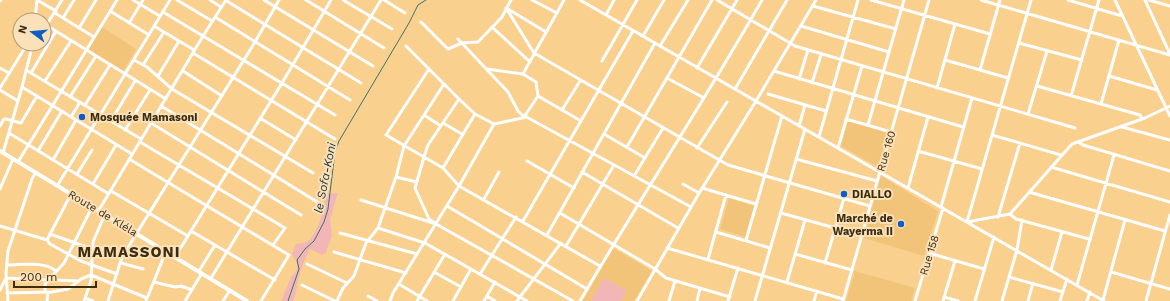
<svg xmlns="http://www.w3.org/2000/svg" width="1170" height="301" font-family="'Work Sans',sans-serif">
  <rect width="100%" height="100%" fill="#fad08f"/>
  <path fill="#f1c47a" d="M102 27 136 49 123 71 88 49Z
    M848 121 888 132 878 167 841 146Z
    M881 176 938 211 924 256 864 238Z
    M729 198 754 206 746 237 720 229Z
    M613 248 652 271 634 301H583Z
    M855 271 915 288 911 301H846Z"/>
  <path fill="#f3b6b6" d="M338 193 330 219 332 236 326 252 322 255 310 249C305 259 301 269 298 279 297 287 296 294 293 301H281L292 275 295 274 298 265 292 254 296 244C300 243 306 243 308 241 320 231 324 207 326 194Z
    M604 278 627 291 621 301H591Z"/>
  <g fill="none" stroke-linecap="round" stroke-linejoin="round">
    <path stroke="#3b736d" stroke-width="1" d="M288 301 299 269 297 260 305 249 314 241 324 222 328 209 335 152 339 141 409 23 418 5 426 0"/>
    <path stroke="#fff" stroke-width="3" d="M133 0 160 16
      M177 0 212 21
      M210 0 221 7
      M225 0 361 83
      M264 0 373 66
      M306 0 384 48
      M343 0 392 29
      M384 0 405 13
      M532 0 557 13
      M580 0 1104 301
      M717 0 795 46 1075 128
      M871 0 990 34
      M981 0 1170 55
      M1031 0 967 222 1010 214 1072 144 1145 118 1170 106
      M1068 0 1122 16
      M1115 0 1170 116
      M1145 0 1170 54
      M1149 0 1170 6
      M0 1 1 0
      M813 6 896 29
      M506 8 534 53 728 165 870 206
      M508 9 546 32
      M110 11 149 35
      M163 12 335 115
      M55 13 94 37
      M606 15 614 0
      M215 17 350 100
      M63 18 74 0
      M35 20 37 0 56 11
      M421 22 448 49 462 43 478 42 502 17 511 0
      M129 23 143 0
      M46 25 166 99
      M154 26 194 50
      M801 26 889 52
      M492 27 529 61
      M79 28 96 0
      M44 29 62 0
      M643 36 664 0
      M458 39 508 92 518 111 521 114 691 207
      M1019 43 1082 60
      M406 46 459 99 475 114 494 124 527 117
      M660 46 688 0
      M193 53 335 139
      M134 60 147 67 172 89 313 173
      M945 60 1008 78
      M602 61 637 0
      M143 65 164 32
      M0 68 9 73
      M697 68 737 0
      M429 69 386 135 443 168 475 114
      M487 69 523 74 536 82 538 96 524 117
      M26 70 141 139
      M980 70 1000 0
      M183 71 222 96
      M774 71 963 127
      M31 73 56 31
      M523 74 564 0
      M158 76 179 41
      M1109 76 1157 90
      M667 78 704 98
      M799 79 808 50
      M45 81 71 41
      M812 83 821 55
      M1037 86 1140 115 1142 119
      M22 87 132 154
      M0 88 26 46 29 45 32 47V45
      M937 88 955 24
      M735 89 787 0
      M0 90 18 101
      M768 94 826 111
      M538 96 581 121
      M1071 96 1099 0
      M70 97 96 56
      M459 99 428 145 424 157 415 188 429 219 436 224 573 301
      M1101 104 1119 40
      M85 105 110 65
      M161 106 319 203
      M562 110 580 81
      M1028 114 1047 51
      M424 115 441 126
      M71 117 80 102
      M260 118 296 140
      M846 119 891 132
      M111 121 135 81
      M151 123 301 215
      M443 123 462 134
      M868 125 904 0
      M0 126 4 119H6L21 123 37 96
      M799 126 805 105
      M1122 127 1170 140
      M125 130 150 90
      M9 133 109 194
      M604 134 645 158
      M992 135 1061 155
      M819 137 858 0
      M140 142 285 228 273 245
      M1078 142 1083 145 1170 171
      M627 147 712 0
      M697 148 727 102
      M838 148 862 66
      M38 151 62 111
      M918 151 982 169
      M3 153 22 87 32 47 34 44
      M129 159 289 255 261 301
      M796 159 877 181
      M53 160 76 120
      M527 161 574 188
      M18 162 117 0
      M1051 167 1170 202
      M443 168 459 186 600 266
      M582 172 678 228
      M77 174 92 150
      M634 176 663 128
      M396 177 417 182
      M93 184 116 145
      M683 184 699 193
      M57 186 170 0
      M702 188 756 204
      M908 188 928 117
      M0 189 13 159
      M111 191 188 236
      M1029 192 1165 231
      M484 199 499 172
      M361 200 433 223
      M447 206 587 289
      M941 207 972 98
      M99 210 203 36 226 0
      M560 213 655 269 666 278 730 297
      M781 213 835 228
      M1010 214 1016 219 1089 239
      M998 217 1020 143
      M523 221 633 31
      M0 226 47 240 50 244 81 261 117 274
      M378 228 425 243 527 301
      M191 231 275 280
      M716 232 770 248
      M340 233 417 254
      M50 234 92 249
      M547 235 655 43
      M47 240 71 194
      M746 240 782 116
      M566 246 614 165
      M102 248 122 257
      M667 248 843 299
      M334 252 406 273
      M929 253 984 269
      M795 254 852 270
      M175 257 282 83 331 0
      M708 259 726 195
      M121 263 143 269
      M825 263 844 198
      M307 264 347 283
      M7 265C23 265 43 261 56 271
      M1051 270 1062 232
      M199 271 215 245
      M434 272 461 287
      M1111 272 1170 289
      M480 274 516 217
      M1009 277 1063 292
      M211 278 381 0
      M154 282 175 287 181 286 192 290
      M787 282 805 220
      M399 284 427 301
      M302 285 335 301
      M1077 285 1114 155
      M0 290 6 278 79 281
      M45 292V284L64 263 92 207
      M7 293 52 292 68 289 81 279 91 275 147 298
      M368 296 377 301
      M487 296 495 301
      M944 297 958 301
      M85 298 93 301
      M1103 300 1125 220
      M8 301 6 273 8 251 32 179 36 172
      M47 301 48 292
      M84 301 91 281 93 242 105 214
      M108 301 122 257 255 42 279 0
      M146 301 166 251
      M185 301 202 273
      M223 301 230 290
      M337 301 343 288 354 276 366 243 378 228 396 177 404 146 444 84
      M390 301 393 293 459 186 494 124
      M417 301 445 254
      M453 301 471 269
      M484 301 495 282
      M517 301 561 243
      M580 301C639 200 704 102 762 0
      M637 301 698 195 756 101 816 0
      M669 301 675 281
      M697 301 700 288
      M728 301 738 268
      M755 301 805 129
      M814 301 817 291
      M843 301 929 0
      M915 301 943 208
      M943 301 955 261
      M975 301 994 237
      M1002 301 1017 250 1022 220
      M1028 301 1033 283
      M1060 301 1067 279
      M1087 301 1090 292
      M1146 301 1170 215"/>
    <path stroke="#fff" stroke-width="4" d="M0 151 247 301"/>
  </g>
  <g fill="#0e5cc6" stroke="#fae1ba" stroke-width="1.5">
    <circle cx="82" cy="117" r="4"/>
    <circle cx="844" cy="194" r="4"/>
    <circle cx="901" cy="224" r="4"/>
  </g>
  <g text-anchor="middle" stroke-width="4" stroke-linejoin="round" paint-order="stroke">
    <g font-size="11" font-weight="bold" fill="#3c2c10" stroke="#fae1ba" text-anchor="start">
      <text x="90" y="121">Mosquée Mamasoni</text>
      <text x="852" y="198">DIALLO</text>
      <text x="893" y="222" text-anchor="end">Marché de<tspan x="893" dy="13">Wayerma II</tspan></text>
    </g>
    <g font-size="11" fill="#3c2c10" stroke="#fae1ba">
      <text transform="translate(886 151) rotate(-74)" y="4">Rue 160</text>
      <text transform="translate(103 213) rotate(31)" y="4">Route de Kléla</text>
      <text transform="translate(929 255) rotate(-73)" y="4">Rue 158</text>
    </g>
    <g font-size="12" font-style="italic" fill="#1d3839" stroke="#fae1ba">
      <text transform="translate(325 178) rotate(-79)" y="4">le Sofa-Koni</text>
    </g>
    <g font-size="15" font-weight="bold" letter-spacing="1" fill="#3c2c10" stroke="#fae1ba">
      <text x="129" y="257">MAMASSONI</text>
    </g>
  </g>
  <g transform="translate(32 32) rotate(286)"><circle r="19" fill="#fae1ba" stroke="#ae9976"/>
  <path d="M0-3L7 15L0 10L-7 15Z" fill="#0e5cc6"/>
  <text y="-6" font-size="11" font-weight="bold" text-anchor="middle" fill="#3c2c10">N</text>
  </g>
  <path d="M14 281v6h82v-6" fill="none" stroke="#3c2c10" stroke-width="2"/>
  <text x="20" y="281" font-size="12" fill="#3c2c10" stroke="#fae1ba" stroke-width="3" paint-order="stroke">200 m</text>
</svg>
